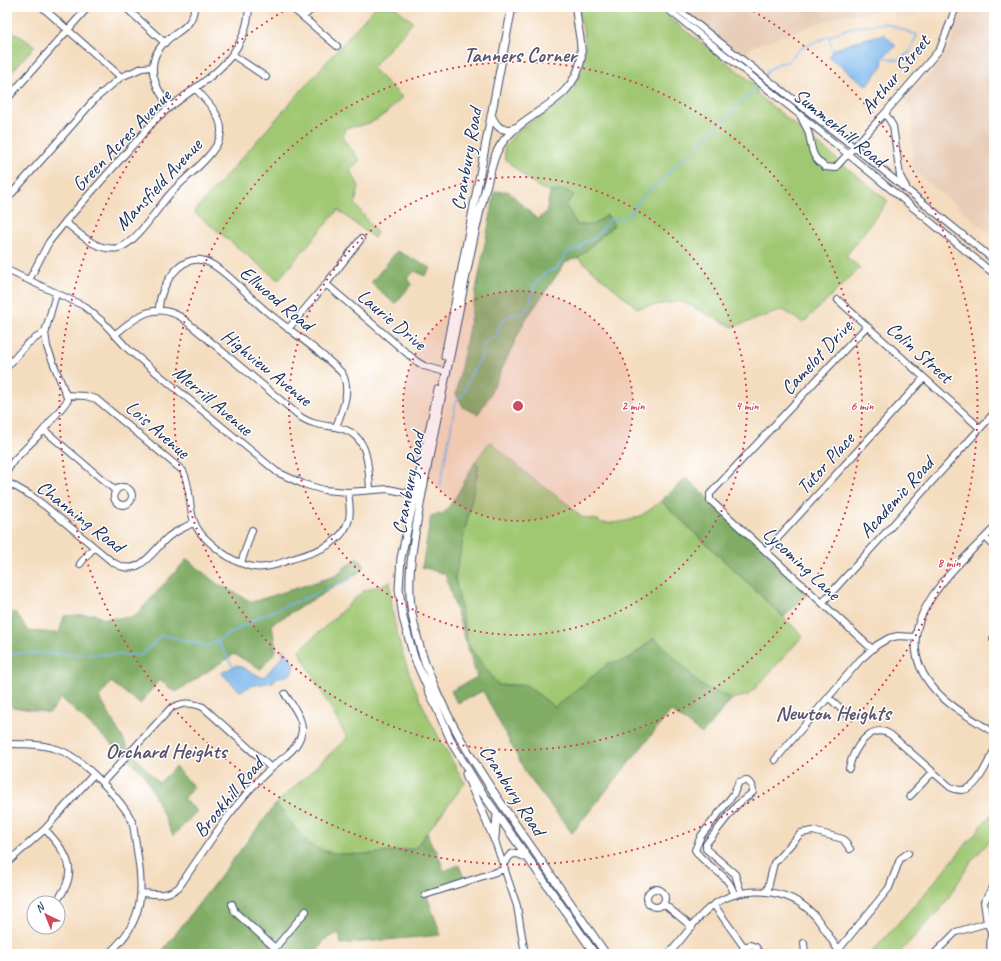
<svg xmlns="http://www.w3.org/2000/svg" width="1001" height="961" font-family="Caveat,sans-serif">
  <rect width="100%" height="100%" fill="#fff"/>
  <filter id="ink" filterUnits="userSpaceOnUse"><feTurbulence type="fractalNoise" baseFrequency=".025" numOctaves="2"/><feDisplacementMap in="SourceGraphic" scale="8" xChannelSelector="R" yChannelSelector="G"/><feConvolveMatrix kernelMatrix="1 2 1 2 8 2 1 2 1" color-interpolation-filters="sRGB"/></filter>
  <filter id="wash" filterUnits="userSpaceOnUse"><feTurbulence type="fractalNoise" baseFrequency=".012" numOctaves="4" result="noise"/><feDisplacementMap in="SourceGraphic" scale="16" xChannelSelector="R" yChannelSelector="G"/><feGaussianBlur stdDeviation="0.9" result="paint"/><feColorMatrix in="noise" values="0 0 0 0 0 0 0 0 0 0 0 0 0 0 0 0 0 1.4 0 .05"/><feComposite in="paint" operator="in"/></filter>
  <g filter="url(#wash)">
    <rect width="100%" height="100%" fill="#f4dcbe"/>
    <path fill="#e8ceb9" d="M675 7H923L915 16 909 18 894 17V10L843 15 753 46 742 58Z
      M962 7H994V237L916 172 912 166 913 115 911 107 905 101 941 62 949 48 958 26Z"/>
    <path fill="#a0c873" stroke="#5e7c68" d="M375 7H395L413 22 372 68 402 97C383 118 374 125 345 128L343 139 360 160 350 171 359 186 355 204 377 233 374 238 338 210 278 280 194 212Z
      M579 7H655L757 86V94L888 201 846 256 860 268 803 323 783 310 733 327 681 301 637 308 578 258 614 225 607 215 593 225H577L566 205 574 195C562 187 560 194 549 191 533 187 518 170 505 159L504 148C508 144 511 138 515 134 527 122 541 117 554 107 576 92 585 70 585 44 585 31 579 20 579 7Z
      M7 28 35 46 7 77Z
      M490 441 529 476 569 505 581 517 598 520 601 523C630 523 639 519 661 501L803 636 749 695 732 699 701 685 654 638 627 660 609 663 555 707 526 685H498L468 645 455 577 479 465 475 462Z
      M390 582C392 654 429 723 465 783L415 848C390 853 330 861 310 844 297 833 287 816 276 804L347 738 299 651 363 591Z
      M994 811V836L970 863 944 905 898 954H870L920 899Z"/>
    <path fill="#80ac65" stroke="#4e6e62" d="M566 190 574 195 566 205 577 225H593L607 215 614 225 578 258 566 262 524 322 489 397 478 414 464 408 456 394 495 192 508 191 537 219 546 213 550 192Z
      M397 251 431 268 425 276 415 271 407 279 412 284 395 304 371 283Z
      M475 462 479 465 455 577 468 645 498 685H526L555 707 609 663 627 660 655 638 701 685 732 699 702 734 671 711 572 833 527 775 483 691 457 703 451 691 477 677 445 574 422 567 431 516 444 513 457 495Z
      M686 478 810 592 784 617 661 501Z
      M357 557 364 565 361 571 272 624 276 651 261 669 234 654 176 692 159 680 140 704 111 682 99 697 130 751 159 783 175 767 194 787 183 799 197 811 173 836 145 775 61 698 50 713 7 706V613H16L28 631 59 633 64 616 94 614 103 619 134 617 187 559 216 583 252 602 335 576Z
      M276 804C287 816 297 833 310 844 330 861 390 853 415 848L427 833 432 845 437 851 444 871 459 865 465 881 427 896 441 935 341 944 339 933 325 939 316 954H160Z"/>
    <path fill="#79b6ec" stroke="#4a72a5" d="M884 34 896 46 883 57 882 66 867 86 829 57 833 50 857 41Z
      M283 649C288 653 297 665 292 672 289 677 281 677 277 677L273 682 254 685 240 691 221 673 237 665 261 677 265 676 283 656Z"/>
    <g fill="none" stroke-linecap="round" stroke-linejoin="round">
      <path stroke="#79b6ec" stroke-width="1.5" d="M829 37 833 50
        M765 75 770 69 780 63 787 62 801 48 849 28 885 23 917 35 909 53 898 60 883 57
        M440 487 456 401 463 395 470 376 482 357V346L488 340 497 338C497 322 508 312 524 313L530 304 534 285 544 274 557 268 568 252 579 249 584 242 593 239 610 220 627 217 644 195 662 180 679 161 693 152 759 85
        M217 640 233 667
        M7 653 142 655 161 635 208 646 259 617 352 579"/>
    </g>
  </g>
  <g filter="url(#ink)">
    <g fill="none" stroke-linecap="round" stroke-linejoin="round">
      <g stroke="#3c496c" stroke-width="8">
        <path id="minor" d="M42 7 121 77
          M125 7 165 43
          M291 7 337 46
          M665 7 800 115 994 274
          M675 7 854 147 994 260
          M303 17 314 7
          M233 55 266 77
          M7 99 88 7
          M170 106C154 88 144 63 164 43 176 31 194 27 194 7
          M885 113 893 126 900 176 906 187
          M801 117C803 122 806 126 808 131 813 148 809 155 825 167L835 168 885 113 940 49 956 7
          M7 199 95 99 121 77 142 68 152 67
          M65 222C80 234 97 252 118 248 135 245 158 207 170 194 183 179 215 156 220 137 226 119 206 100 195 88
          M7 270 84 306 103 322 129 350 277 472 303 484 324 490 348 492 388 489 418 495
          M29 280 49 242 65 222 155 120C193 84 246 67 249 7
          M326 284 416 361 424 366 442 371
          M838 300 980 428
          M159 309C159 288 179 253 205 261 223 267 251 299 266 311 291 332 320 350 342 373 352 391 342 410 336 427
          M867 326 710 494V500L872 649
          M288 329 326 284 361 239
          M114 335C137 317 153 301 181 317L302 418C314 425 322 425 335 427 369 432 368 463 370 489
          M7 367 27 344 46 331
          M66 395 85 396 96 399 183 471C194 492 185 517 203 536 217 550 234 564 254 567 267 569 280 563 292 559 315 552 342 545 349 519 351 510 349 500 348 492
          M44 430 116 491
          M7 471 14 460 41 433 68 400 47 347 45 332 56 294
          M7 482 30 495 45 506 111 561C138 580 150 554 167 538 175 531 185 528 194 522
          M114 496a9 9 0 1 1 18 0a9 9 0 1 1-18 0Z
          M994 528C954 570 880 628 935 690 951 708 975 720 994 733
          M985 537 994 546
          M766 551 924 378
          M241 563 252 530
          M80 564 94 547
          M822 603 994 413
          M993 639H994
          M828 697 847 714
          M7 744C26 744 47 744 64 752 84 761 126 804 133 824 140 876 154 914 108 954
          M775 760 860 660 877 645 889 638 898 636 916 637
          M849 768C853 750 870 721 891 735L950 787C975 800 984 768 994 751
          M102 783 170 709C182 702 190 702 203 707L271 768
          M910 796 933 772
          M45 829C68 855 81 872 55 903
          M495 841 517 906 525 954
          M7 863 45 829 93 775
          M647 898a9 9 0 1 1 18 0a9 9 0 1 1-18 0Z
          M767 892 774 863 801 833 813 831 843 839 850 849
          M141 893C156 894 167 897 179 887 207 846 234 802 271 768 282 758 296 751 301 735 306 721 292 705 285 694
          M734 894C728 872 706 868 695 850L701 836 733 795 739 782 746 780 752 785 753 792 737 805 706 844V849L735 874 741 893
          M425 895 505 869
          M232 904 235 912 275 948
          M664 904 692 927
          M714 905 744 947
          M804 943 805 954
          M270 954 306 911
          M668 954C683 940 693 921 709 908 740 884 788 886 815 916 825 928 832 942 841 954
          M740 954 744 947 750 945 756 947 760 954
          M835 954 889 888 900 859 908 853
          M934 954 956 932 987 923
          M990 954 991 931 987 923 984 902 994 886"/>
      </g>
      <g stroke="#3c496c" stroke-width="9">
        <path id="major" d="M576 7C576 24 583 42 581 59 573 110 508 113 494 159 473 228 462 300 447 370 438 413 429 456 421 499 414 541 404 581 414 624 431 702 482 777 528 842 554 879 580 917 606 954
          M491 115C496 126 501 133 514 128
          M445 356 512 7
          M438 390 401 558 399 589 403 618 414 657 453 745 481 791 595 954
          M466 774 495 841
          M495 837 497 814
          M504 866C508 854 514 850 525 857"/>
      </g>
      <use href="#minor" stroke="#fff" stroke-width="6"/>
      <use href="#major" stroke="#fff" stroke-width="7"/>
    </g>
  </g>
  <circle cx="518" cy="406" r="115" fill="#d1495b" fill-opacity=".12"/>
  <g fill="none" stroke="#d1495b" stroke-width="2" stroke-dasharray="2 4">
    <circle cx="518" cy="406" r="115"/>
    <circle cx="518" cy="406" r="229"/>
    <circle cx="518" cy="406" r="344"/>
    <path d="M748 8A459 459 0 1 1 289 8"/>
  </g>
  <g text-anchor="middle" stroke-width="3" stroke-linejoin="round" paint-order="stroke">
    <g font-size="20" fill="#1b2f5e" stroke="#fff">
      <text transform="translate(895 74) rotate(-50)" y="7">Arthur Street</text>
      <text transform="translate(840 127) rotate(39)" y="7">Summerhill Road</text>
      <text transform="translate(121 140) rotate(-46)" y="7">Green Acres Avenue</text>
      <text transform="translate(466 159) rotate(-80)" y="7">Cranbury Road</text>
      <text transform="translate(158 184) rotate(-47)" y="7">Mansfield Avenue</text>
      <text transform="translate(277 298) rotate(40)" y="7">Ellwood Road</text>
      <text transform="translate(392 319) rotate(40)" y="7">Laurie Drive</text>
      <text transform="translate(920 352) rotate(42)" y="7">Colin Street</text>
      <text transform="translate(816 357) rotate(-47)" y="7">Camelot Drive</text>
      <text transform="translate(267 367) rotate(39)" y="7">Highview Avenue</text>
      <text transform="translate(213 400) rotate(40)" y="7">Merrill Avenue</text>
      <text transform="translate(158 429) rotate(41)" y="7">Lois Avenue</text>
      <text transform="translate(825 463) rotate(-48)" y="7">Tutor Place</text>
      <text transform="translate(408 483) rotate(-79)" y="7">Cranbury Road</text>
      <text transform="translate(896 497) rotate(-48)" y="7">Academic Road</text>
      <text transform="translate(81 516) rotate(38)" y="7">Channing Road</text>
      <text transform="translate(802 563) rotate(43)" y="7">Lycoming Lane</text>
      <text transform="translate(513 790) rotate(57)" y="7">Cranbury Road</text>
      <text transform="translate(228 797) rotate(-50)" y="7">Brookhill Road</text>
    </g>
    <g font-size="21" font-weight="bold" fill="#5c556d" stroke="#fff">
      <text x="520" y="62">Tanners Corner</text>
      <text x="833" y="720">Newton Heights</text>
      <text x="166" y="758">Orchard Heights</text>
    </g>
  </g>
  <circle cx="518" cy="406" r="6" fill="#d1495b" stroke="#fff" stroke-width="2"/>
  <g font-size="12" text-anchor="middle" font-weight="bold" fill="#d1495b" stroke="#fff" stroke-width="3" stroke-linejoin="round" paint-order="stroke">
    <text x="633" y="410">2 min</text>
    <text x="747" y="410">4 min</text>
    <text x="862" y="410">6 min</text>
    <text x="949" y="567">8 min</text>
  </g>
  <rect width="1001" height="961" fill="none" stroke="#fff" stroke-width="24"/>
  <g transform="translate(46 915) rotate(317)"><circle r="19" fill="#ffffff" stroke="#a4acbf"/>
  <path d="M0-3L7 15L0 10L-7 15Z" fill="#d1495b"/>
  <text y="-6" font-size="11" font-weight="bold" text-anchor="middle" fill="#1b2f5e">N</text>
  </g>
</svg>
